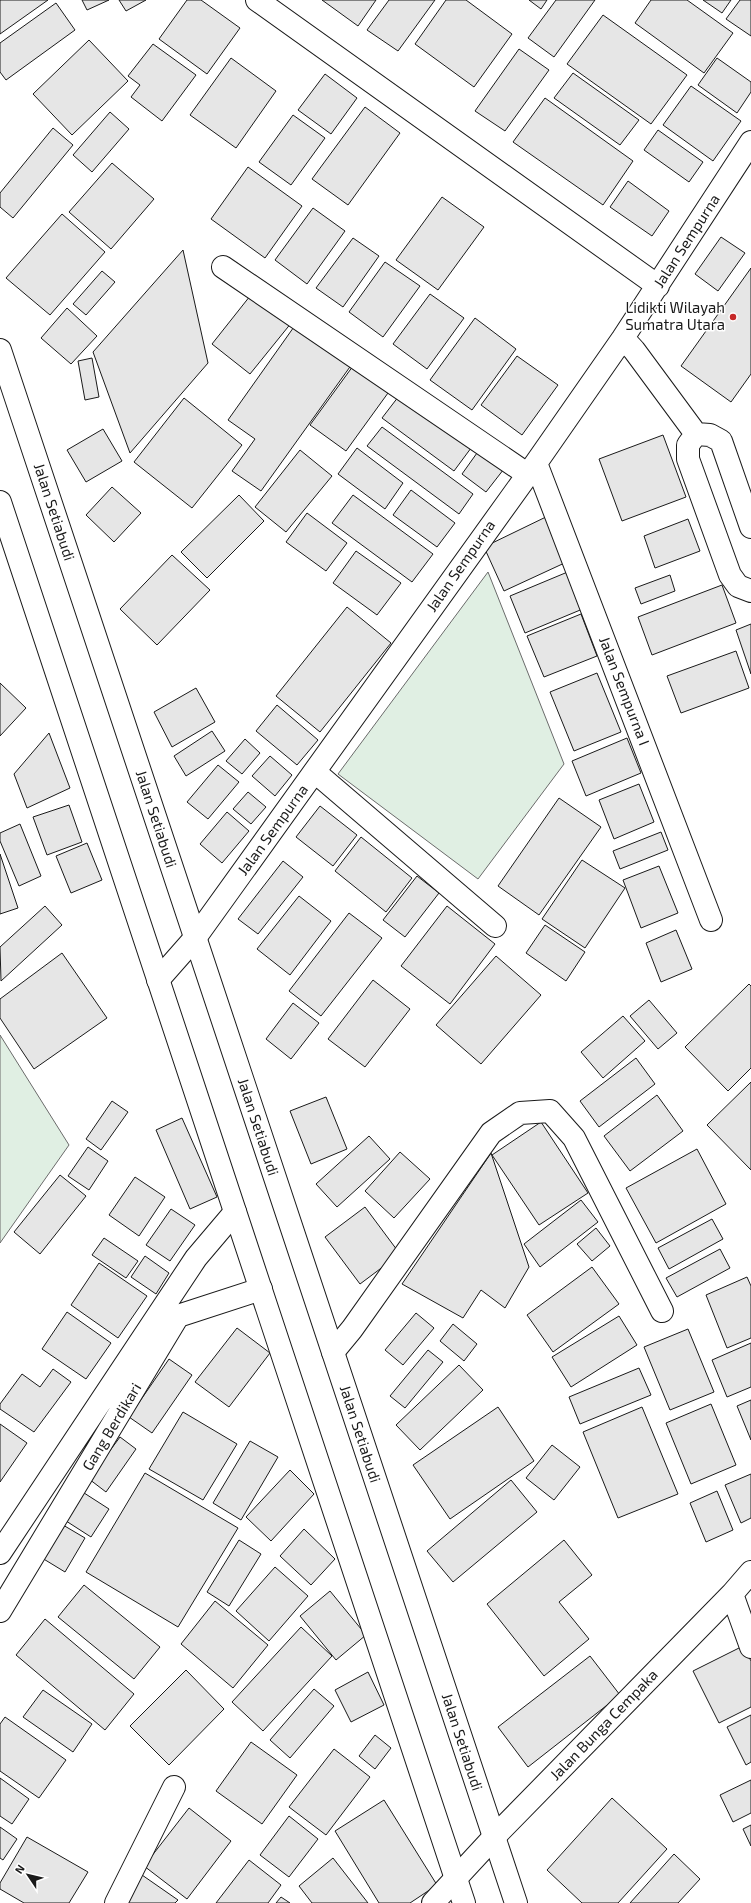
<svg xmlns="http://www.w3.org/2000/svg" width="751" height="1903" font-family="'Exo 2',sans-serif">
  <rect width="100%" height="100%" fill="#fff"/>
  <path fill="#e0efe3" stroke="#6a6a6a" d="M488 572 564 764 478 879 338 774Z
    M0 1035 69 1145 0 1243Z"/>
  <path fill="#e6e6e6" stroke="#1a1a1a" d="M0 0H48L0 34Z
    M82 0H109L87 10Z
    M119 0H146L126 11Z
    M187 0H201L240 28 207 74 159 39Z
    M322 0H376L358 26Z
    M389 0H435L398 51 367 30Z
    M446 0H466L512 34 474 87 415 44Z
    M529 0H547L541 9Z
    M556 0H595L554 57 528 38Z
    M651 0H687L733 33 704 73 635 23Z
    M703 0H731L722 13Z
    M740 0H751V36L726 19Z
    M56 3 75 30 6 80 0 72V43Z
    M603 15 687 75 651 124 567 64Z
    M89 40 128 81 72 135 33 94Z
    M153 44 196 75 162 121 131 97 140 85 128 76Z
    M519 49 549 70 505 131 475 111Z
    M231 58 276 91 236 148 190 115Z
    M717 58 751 82V92L737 113 698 85Z
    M573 73 639 120 620 145 554 98Z
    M325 74 357 98 331 134 298 110Z
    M691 86 741 121 713 161 663 125Z
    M545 98 633 161 603 205 513 142Z
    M365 107 400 133 348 205 312 179Z
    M110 112 129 129 92 172 73 155Z
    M293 115 325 138 291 185 259 162Z
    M53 128 73 145 13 218 0 207V193Z
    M658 130 703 162 689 182 644 150Z
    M112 163 154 199 111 249 69 212Z
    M248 167 302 206 265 258 211 219Z
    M628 181 669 211 652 236 610 207Z
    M442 197 484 227 438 290 396 260Z
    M313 208 345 231 307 284 275 260Z
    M62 214 105 252 50 315 6 278Z
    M721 237 745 253 718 291 695 274Z
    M353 238 379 256 343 307 316 288Z
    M183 250 208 363 130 453 93 352Z
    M385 262 420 286 383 337 349 312Z
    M751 268V374L731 402 681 366Z
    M102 271 115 282 86 315 73 304Z
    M254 291 292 322 250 374 212 344Z
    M430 294 464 318 427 369 393 344Z
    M67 308 97 336 71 364 41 338Z
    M475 318 516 349 472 410 430 380Z
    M296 324 352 364 261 491 232 471 255 439 228 420Z
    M517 356 558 385 522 435 481 405Z
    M92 358 99 397 85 400 78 361Z
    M353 366 388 393 346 451 310 425Z
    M402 392 474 444 454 471 382 418Z
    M184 398 242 445 192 508 134 462Z
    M382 427 473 494 459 514 367 446Z
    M103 429 122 461 86 482 67 450Z
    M663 435 686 497 622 521 599 459Z
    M482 446 507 465 486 492 462 474Z
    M357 448 403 483 385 509 338 474Z
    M300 450 332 476 286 532 255 507Z
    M112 487 141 513 114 542 86 515Z
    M411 490 455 523 437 547 393 515Z
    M239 495 264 521 207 578 181 552Z
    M353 495 433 554 412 582 332 523Z
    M307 513 347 543 326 571 286 542Z
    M550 515 571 560 504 591 484 547Z
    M688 519 700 551 655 568 644 536Z
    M356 551 401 583 377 615 333 583Z
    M172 555 210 590 157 645 120 609Z
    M570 571 585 608 525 633 510 596Z
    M670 575 675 591 641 604 635 588Z
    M722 585 736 623 652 655 638 617Z
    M347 607 391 643 320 732 276 696Z
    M581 614 597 656 544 677 527 636Z
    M751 624V674L736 630Z
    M736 651 749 688 681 713 667 676Z
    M597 673 621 732 574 751 550 692Z
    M0 683 26 708 0 736Z
    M196 688 215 722 172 747 154 712Z
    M277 705 318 740 297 765 256 731Z
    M212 731 225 751 186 776 174 756Z
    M49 733 70 788 27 808 14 774Z
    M627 738 641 773 586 796 572 761Z
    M245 739 260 753 242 774 226 761Z
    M270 756 292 775 275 796 252 776Z
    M218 765 239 782 208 819 187 802Z
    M639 784 654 822 614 839 599 800Z
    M248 792 266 807 251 824 233 809Z
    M559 798 601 827 539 915 498 886Z
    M69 805 82 842 47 855 33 817Z
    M320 806 357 835 333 866 296 837Z
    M227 812 249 831 222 863 200 844Z
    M20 824 41 876 19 886 0 841V833Z
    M661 832 668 850 620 869 613 851Z
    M361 837 412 878 386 912 335 871Z
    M87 843 102 880 71 893 56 856Z
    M0 854 18 908 0 914Z
    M582 860 625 888 585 948 542 919Z
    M283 861 303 877 258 934 238 919Z
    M659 866 678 913 641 928 623 880Z
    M417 876 439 893 405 937 383 920Z
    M299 896 331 921 290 975 257 949Z
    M45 906 62 925 1 981 0 947Z
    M447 906 495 944 450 1004 401 966Z
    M349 913 382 938 321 1016 289 991Z
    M545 925 585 952 566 981 526 953Z
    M676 930 692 969 661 982 646 943Z
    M62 953 107 1018 34 1069 0 1018V999Z
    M496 956 541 995 481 1064 436 1025Z
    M373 980 410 1009 365 1067 328 1039Z
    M749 984 751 986V1068L728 1091 685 1047Z
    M649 1000 677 1033 658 1049 630 1016Z
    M293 1003 319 1023 291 1059 266 1039Z
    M623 1016 645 1041 603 1078 581 1052Z
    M636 1058 655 1084 599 1127 580 1101Z
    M751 1082V1170L707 1125Z
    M657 1095 683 1131 630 1171 604 1136Z
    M326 1097 347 1149 311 1164 290 1111Z
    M112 1101 128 1112 101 1150 86 1139Z
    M182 1118 217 1197 190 1209 156 1130Z
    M541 1122 588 1193 539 1225 492 1155Z
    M369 1136 390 1159 337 1207 316 1184Z
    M88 1147 108 1161 89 1190 68 1176Z
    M697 1149 726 1204 656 1243 626 1188Z
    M400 1152 430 1179 394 1218 365 1191Z
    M491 1153 529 1267 505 1308 481 1290 463 1318 402 1284Z
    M60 1175 86 1196 40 1254 14 1232Z
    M135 1177 165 1197 139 1236 109 1215Z
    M581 1200 598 1222 540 1267 524 1244Z
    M365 1207 400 1254 360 1284 325 1237Z
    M171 1209 195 1225 170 1261 146 1245Z
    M712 1219 723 1239 669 1269 658 1248Z
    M596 1228 610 1246 592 1261 577 1244Z
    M104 1238 138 1261 126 1278 92 1255Z
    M720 1249 730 1268 677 1297 666 1278Z
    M145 1256 169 1273 156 1294 131 1277Z
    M99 1263 147 1296 118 1338 71 1305Z
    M592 1267 619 1304 553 1352 527 1315Z
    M747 1277 751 1286V1338L727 1348 706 1295Z
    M67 1312 111 1343 86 1379 42 1349Z
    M416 1313 434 1328 403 1365 385 1350Z
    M619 1316 637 1345 571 1387 552 1357Z
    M453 1324 477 1344 464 1361 440 1341Z
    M237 1328 270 1353 229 1407 195 1382Z
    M688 1329 714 1392 670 1410 644 1347Z
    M751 1343V1387L727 1397 712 1360Z
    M428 1350 443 1362 405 1408 390 1396Z
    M169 1359 192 1375 152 1433 129 1417Z
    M459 1365 483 1390 420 1450 396 1425Z
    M639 1368 651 1395 580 1424 569 1397Z
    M53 1369 71 1382 34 1432 0 1409V1404L22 1374 40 1387Z
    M751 1400V1440L737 1406Z
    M711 1404 736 1465 691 1484 666 1423Z
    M498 1407 534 1461 450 1519 413 1465Z
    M642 1407 678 1494 618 1518 583 1432Z
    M183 1412 237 1444 203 1500 149 1469Z
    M0 1424 27 1443 0 1482Z
    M120 1437 136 1449 106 1492 89 1479Z
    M250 1441 278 1457 241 1520 213 1503Z
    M552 1445 580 1467 554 1500 526 1478Z
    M290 1470 314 1494 271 1541 246 1517Z
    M145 1473 238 1528 178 1627 86 1572Z
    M751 1474V1518L741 1523 725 1485Z
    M511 1480 537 1512 453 1582 427 1551Z
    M81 1491 109 1509 91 1537 63 1519Z
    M717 1491 733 1530 706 1542 690 1503Z
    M63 1525 85 1538 65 1572 42 1558Z
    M304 1529 335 1559 311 1585 280 1556Z
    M239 1540 261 1554 229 1606 207 1592Z
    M564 1540 592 1575 559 1602 589 1639 544 1676 487 1604Z
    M275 1567 308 1596 269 1641 236 1611Z
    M84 1585 160 1647 134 1679 58 1617Z
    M330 1591 366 1635 336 1660 300 1616Z
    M215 1601 268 1645 233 1688 181 1644Z
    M45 1619 134 1694 105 1730 16 1655Z
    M301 1627 332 1656 263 1731 232 1702Z
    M743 1646 751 1661V1707L719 1723 693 1671Z
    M590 1656 620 1695 528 1767 498 1727Z
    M186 1670 224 1709 169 1765 130 1726Z
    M368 1672 384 1705 351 1722 335 1690Z
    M314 1689 334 1706 290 1758 270 1740Z
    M43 1690 92 1724 73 1752 23 1717Z
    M751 1715V1762L746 1765 727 1727Z
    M5 1717 66 1760 39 1798 0 1771V1724Z
    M375 1735 391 1748 375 1769 359 1756Z
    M251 1742 297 1775 262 1824 216 1791Z
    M334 1749 370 1777 326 1835 289 1807Z
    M0 1778 29 1799 12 1824 0 1816Z
    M751 1780V1813L733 1822 720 1795Z
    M612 1798 667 1849 618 1903H582L547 1870Z
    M384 1800 437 1885 410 1903H379L335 1831Z
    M189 1808 231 1841 187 1899 144 1866Z
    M289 1816 318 1839 289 1877 260 1855Z
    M751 1825V1846L743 1829Z
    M0 1827 17 1839 3 1860 0 1858Z
    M27 1837 88 1872 69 1903H24L0 1889V1883Z
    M674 1854 700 1879 678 1903H630Z
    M333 1858 368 1903H312L299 1886Z
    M249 1860 281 1885 268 1903H216Z
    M142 1875 178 1900 175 1903H123Z
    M281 1897 290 1903H276Z"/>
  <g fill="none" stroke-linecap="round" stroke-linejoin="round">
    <g stroke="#1a1a1a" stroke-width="24">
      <path id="minor" d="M257 0 658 286
        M223 267 527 474
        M623 338 634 350 696 434
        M696 434 688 445V459L730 575 738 586 751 591
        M696 434 710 435 721 441 751 527
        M536 463 711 920
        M315 772 495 926
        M158 980 195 938 536 463 623 338 751 142
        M333 1352 352 1329 491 1133 520 1113 550 1111 574 1138 662 1311
        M0 1553 196 1258 235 1212
        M732 1594 751 1647
        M0 1611 178 1316 261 1289
        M116 1903 174 1787
        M433 1903 494 1837 732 1594 751 1572"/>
    </g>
    <g stroke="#1a1a1a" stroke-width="24">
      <path id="major" d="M0 350 516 1903
        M0 502 464 1903"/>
    </g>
    <use href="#minor" stroke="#fff" stroke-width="22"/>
    <use href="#major" stroke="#fff" stroke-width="22"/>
  </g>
  <circle fill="#c62828" stroke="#fff" stroke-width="1.5" cx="733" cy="317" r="4"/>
  <g text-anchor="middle" stroke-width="3" stroke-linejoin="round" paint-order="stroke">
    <g font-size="15" fill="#1a1a1a" stroke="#fff">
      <text transform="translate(687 241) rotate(-57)" y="5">Jalan Sempurna</text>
      <text transform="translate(54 512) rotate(72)" y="5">Jalan Setiabudi</text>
      <text transform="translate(461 566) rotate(-55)" y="5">Jalan Sempurna</text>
      <text transform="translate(624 691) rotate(69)" y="5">Jalan Sempurna I</text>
      <text transform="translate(156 819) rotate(72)" y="5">Jalan Setiabudi</text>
      <text transform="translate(273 830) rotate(-54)" y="5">Jalan Sempurna</text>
      <text transform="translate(258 1127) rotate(72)" y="5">Jalan Setiabudi</text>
      <text transform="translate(112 1427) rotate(-59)" y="5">Gang Berdikari</text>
      <text transform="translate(360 1434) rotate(72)" y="5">Jalan Setiabudi</text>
      <text transform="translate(604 1725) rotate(-46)" y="5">Jalan Bunga Cempaka</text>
      <text transform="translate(462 1742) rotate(72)" y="5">Jalan Setiabudi</text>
    </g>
    <g font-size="15" fill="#1a1a1a" stroke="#fff" text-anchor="end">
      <text x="725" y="313">Lidikti Wilayah<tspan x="725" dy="17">Sumatra Utara</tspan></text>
    </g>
  </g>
  <g transform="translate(28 1875) rotate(305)" stroke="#ffffff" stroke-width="3" paint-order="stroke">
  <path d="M0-3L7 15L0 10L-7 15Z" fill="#1a1a1a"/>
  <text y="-6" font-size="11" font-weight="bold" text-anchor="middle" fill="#1a1a1a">N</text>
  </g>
</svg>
